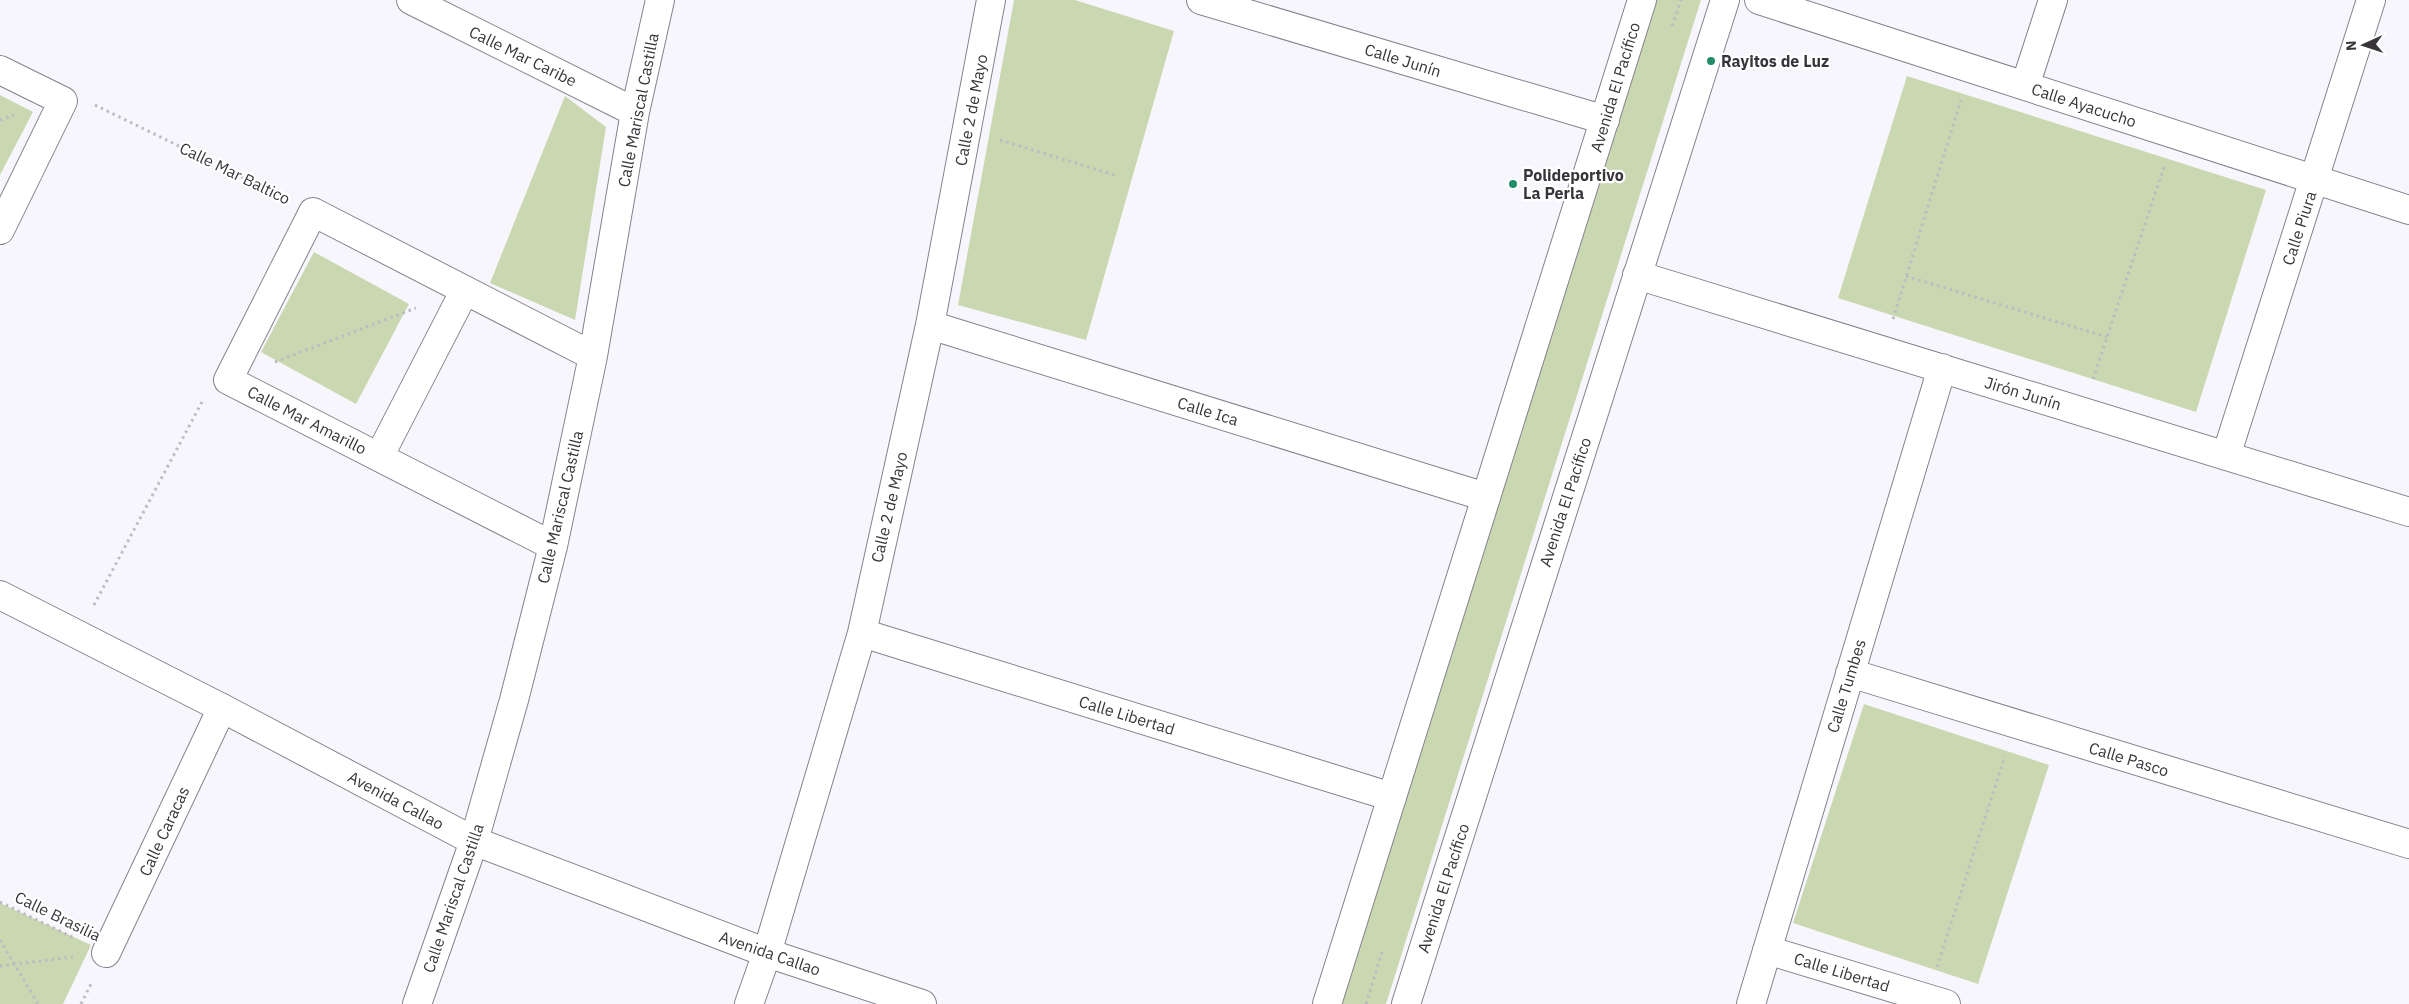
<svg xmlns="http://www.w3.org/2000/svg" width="2409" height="1004" font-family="'IBM Plex Sans',sans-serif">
  <rect width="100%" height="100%" fill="#f8f6fd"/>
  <path fill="#c9d8b1" d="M1014 0H1075L1174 31 1086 340 958 305Z
    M1650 0H1701L1386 1004H1335Z
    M1907 76 2266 190 2196 412 1838 298Z
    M0 95 33 112 0 175Z
    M565 96 606 127 575 320 490 283Z
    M314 252 409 304 356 404 261 352Z
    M1864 704 2049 765 1978 984 1793 923Z
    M0 903 91 945 63 1004H0Z"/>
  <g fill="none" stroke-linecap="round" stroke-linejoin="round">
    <g stroke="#85828d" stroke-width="30">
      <path id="street" d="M411 0 635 112
        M1201 0 1605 120
        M1759 0 2409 210
        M0 70 63 101 0 230
        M2025 86 2053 0
        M1637 275 2409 512
        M930 325 1486 497
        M2226 456 2371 0
        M379 457 465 290
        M553 546 228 380 313 212 593 356
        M862 633 1392 797
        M1850 673 2409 844
        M474 841 514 700 553 546 593 356 635 112 660 0
        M1767 950 1946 1004
        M106 953 222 708
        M749 1004 767 953 862 633 930 325 991 0
        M1751 1004 1942 368"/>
    </g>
    <g stroke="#85828d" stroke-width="30">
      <path id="secondary" d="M0 595 222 708 474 841 767 953 922 1004
        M417 1004 474 841
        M1327 1004 1642 0
        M1406 1004 1725 0"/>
    </g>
    <path stroke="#bdbbc2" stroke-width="3" stroke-dasharray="2.5 4" stroke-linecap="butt" d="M1672 26 1681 0
      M95 105 283 197
      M0 120 14 115
      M1000 140 1118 176
      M1906 276 2107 337
      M1893 319 1961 100
      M275 362 416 308
      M2093 379 2164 167
      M94 605 203 400
      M0 902 76 939
      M0 940 38 1004
      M0 966 73 957
      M1937 967 2005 756
      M81 1004 92 982
      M1366 1004 1382 952"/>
    <use href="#street" stroke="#fff" stroke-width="28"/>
    <use href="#secondary" stroke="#fff" stroke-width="28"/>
  </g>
  <g fill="#228b68" stroke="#fff" stroke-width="2">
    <circle cx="1711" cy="61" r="5"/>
    <circle cx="1513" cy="184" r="5"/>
  </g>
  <g text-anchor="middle" stroke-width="4.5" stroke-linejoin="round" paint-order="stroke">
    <g font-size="16" fill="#37353a" stroke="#fff">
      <text transform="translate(523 56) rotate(26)" y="6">Calle Mar Caribe</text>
      <text transform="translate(1403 60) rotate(17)" y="6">Calle Junín</text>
      <text transform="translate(1615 87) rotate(-73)" y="6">Avenida El Pacífico</text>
      <text transform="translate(2084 105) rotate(18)" y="6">Calle Ayacucho</text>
      <text transform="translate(638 110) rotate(-79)" y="6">Calle Mariscal Castilla</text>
      <text transform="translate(971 110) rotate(-79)" y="6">Calle 2 de Mayo</text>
      <text transform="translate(235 173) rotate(26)" y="6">Calle Mar Baltico</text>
      <text transform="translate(2299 228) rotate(-72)" y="6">Calle Piura</text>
      <text transform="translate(2023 393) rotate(17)" y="6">Jirón Junín</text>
      <text transform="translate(1208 411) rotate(17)" y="6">Calle Ica</text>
      <text transform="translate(307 420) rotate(27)" y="6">Calle Mar Amarillo</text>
      <text transform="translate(1565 502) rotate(-72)" y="6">Avenida El Pacífico</text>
      <text transform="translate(560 507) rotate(-77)" y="6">Calle Mariscal Castilla</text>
      <text transform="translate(889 507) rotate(-77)" y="6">Calle 2 de Mayo</text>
      <text transform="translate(1846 686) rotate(-73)" y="6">Calle Tumbes</text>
      <text transform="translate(1127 715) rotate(17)" y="6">Calle Libertad</text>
      <text transform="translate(2129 759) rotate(17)" y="6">Calle Pasco</text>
      <text transform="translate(396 800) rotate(28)" y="6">Avenida Callao</text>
      <text transform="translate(164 831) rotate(-65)" y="6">Calle Caracas</text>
      <text transform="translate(1443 888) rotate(-72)" y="6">Avenida El Pacífico</text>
      <text transform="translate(453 898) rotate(-71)" y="6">Calle Mariscal Castilla</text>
      <text transform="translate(58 916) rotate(26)" y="6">Calle Brasilia</text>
      <text transform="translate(770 953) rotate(19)" y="6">Avenida Callao</text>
      <text transform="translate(1842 972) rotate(17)" y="6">Calle Libertad</text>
    </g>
    <g font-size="16" font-weight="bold" fill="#37353a" stroke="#fff" text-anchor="start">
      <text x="1721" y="67">Rayitos de Luz</text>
      <text x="1523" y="181">Polideportivo<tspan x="1523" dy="18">La Perla</tspan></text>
    </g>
  </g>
  <g transform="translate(2364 45) rotate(267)" stroke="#ffffff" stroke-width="4" paint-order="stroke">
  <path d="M0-4L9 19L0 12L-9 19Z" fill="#37353a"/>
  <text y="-8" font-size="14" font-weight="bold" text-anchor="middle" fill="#37353a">N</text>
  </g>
</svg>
